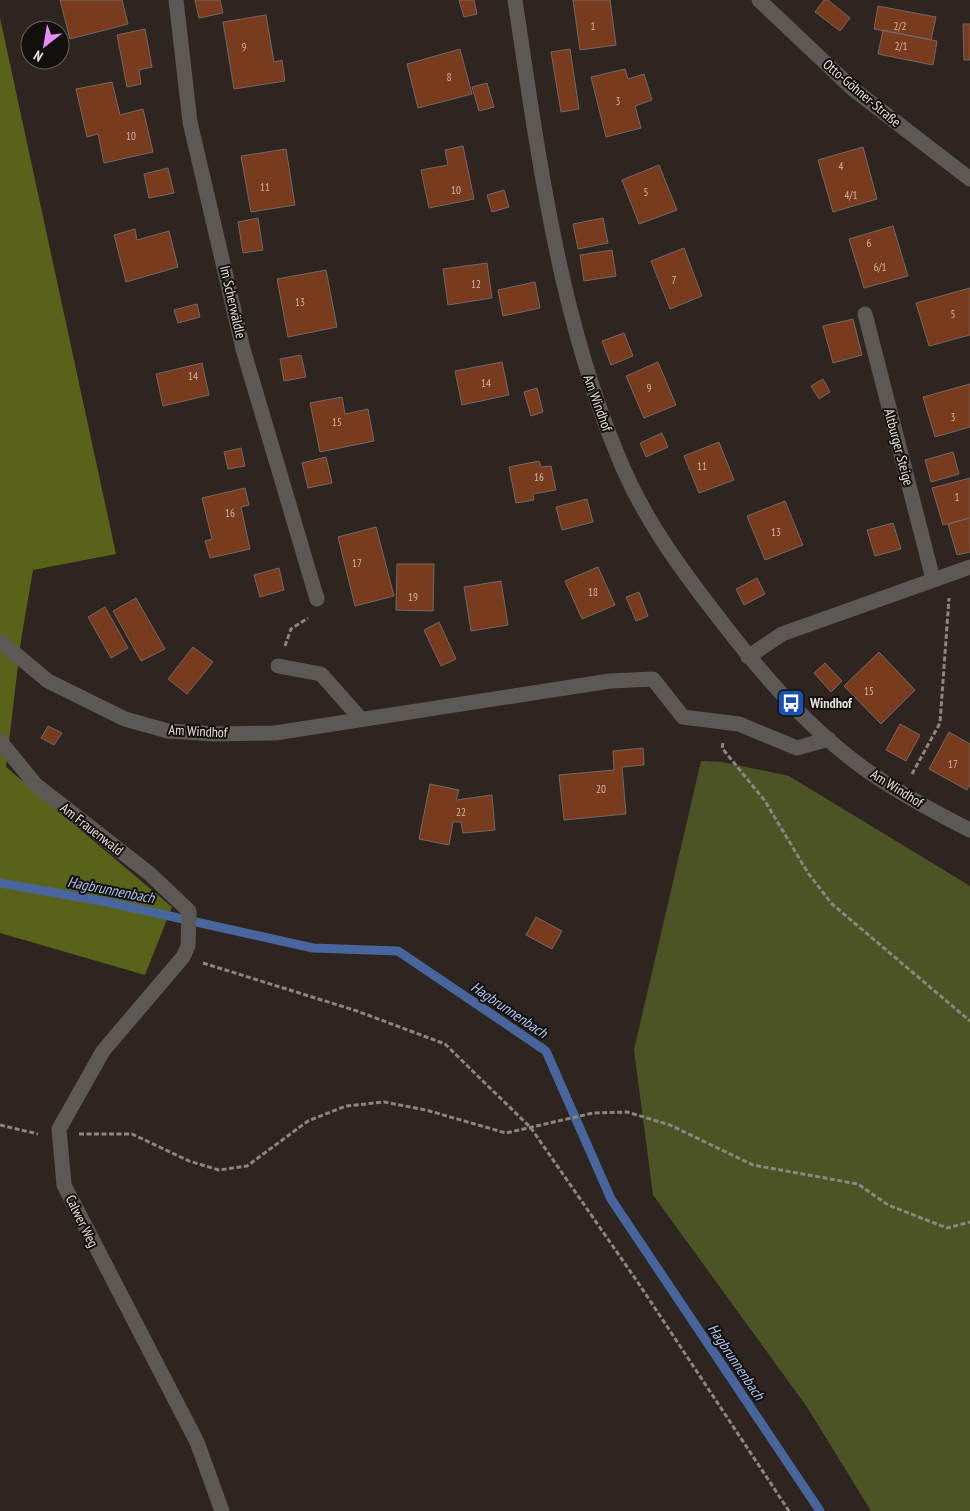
<svg xmlns="http://www.w3.org/2000/svg" width="970" height="1511" font-family="'PT Sans Narrow',sans-serif">
  <rect width="100%" height="100%" fill="#2e2521"/>
  <path fill="#4c5426" d="M701 761 722 762 789 776 970 886V1511H871L807 1407 653 1195 634 1050Z"/>
  <path fill="#586219" d="M0 18 116 554 33 570 21 640 6 767 172 907 145 975 0 933Z"/>
  <g fill="none" stroke-linecap="round" stroke-linejoin="round">
    <path stroke="#48669d" stroke-width="9" d="M0 883 107 902 313 948 398 951 546 1051 611 1199 820 1511"/>
  </g>
  <path fill="#793b1e" stroke="#736864" d="M60 0H122L128 24 70 39Z
    M195 0H220L223 13 199 18Z
    M459 0H474L477 14 464 17Z
    M573 0H610L616 45 580 50Z
    M824 0H828L850 18 840 31 815 12Z
    M878 6 936 17 931 40 874 29Z
    M266 15 274 62 282 60 285 81 234 89 223 22Z
    M963 24H970V60H964Z
    M145 29 152 67 139 70 141 84 127 87 117 35Z
    M883 30 937 41 933 65 878 54Z
    M460 49 472 94 418 108 407 64Z
    M570 49 579 109 561 112 551 52Z
    M625 69 628 79 644 74 652 100 635 106 641 128 606 137 591 77Z
    M112 82 120 115 143 109 153 152 104 163 98 134 87 137 76 89Z
    M487 83 494 107 479 111 472 87Z
    M463 146 474 199 429 208 421 170 448 165 445 150Z
    M863 147 877 199 833 212 818 160Z
    M286 149 295 205 251 212 241 156Z
    M659 165 677 210 639 224 622 180Z
    M168 168 174 193 149 198 144 174Z
    M504 190 509 207 492 212 487 195Z
    M258 218 263 250 243 253 238 222Z
    M603 218 608 243 578 249 573 224Z
    M893 226 908 276 864 288 849 239Z
    M135 229 137 240 169 231 178 267 126 282 114 235Z
    M684 248 702 296 670 309 651 261Z
    M612 250 616 276 584 281 580 255Z
    M487 263 492 298 448 305 443 269Z
    M326 270 337 327 288 337 277 279Z
    M535 282 540 308 503 316 498 290Z
    M970 288V335L929 346 916 303Z
    M197 304 200 317 178 323 174 310Z
    M853 319 862 355 833 363 823 326Z
    M624 333 633 356 611 365 602 341Z
    M301 355 306 377 284 381 280 359Z
    M502 362 509 395 462 405 455 371Z
    M658 362 676 405 644 418 626 376Z
    M202 363 209 395 163 406 156 374Z
    M823 379 830 392 819 399 811 386Z
    M970 384V427L935 437 923 397Z
    M537 388 543 412 531 416 524 392Z
    M342 397 345 414 368 409 374 441 320 452 310 403Z
    M662 433 668 447 646 457 640 443Z
    M719 442 734 480 699 493 684 456Z
    M241 448 245 466 228 469 224 452Z
    M953 452 959 474 931 482 925 460Z
    M326 457 332 483 308 488 302 463Z
    M539 461 541 467 551 466 556 490 533 494 534 500 516 503 509 467Z
    M970 478V518L943 525 932 488Z
    M245 488 249 505 241 507 250 549 210 558 205 541 212 539 202 498Z
    M587 499 593 522 562 530 556 507Z
    M785 501 803 545 765 560 747 516Z
    M970 518V552L957 555 948 524Z
    M893 523 901 549 875 556 867 530Z
    M376 527 394 596 355 606 338 537Z
    M397 564H434L433 611 396 610Z
    M598 567 615 605 582 619 565 581Z
    M279 568 284 590 260 597 254 575Z
    M757 578 765 594 744 605 736 589Z
    M501 581 508 625 471 631 464 587Z
    M639 592 648 616 636 621 626 597Z
    M136 598 165 649 141 661 113 611Z
    M105 607 128 648 111 658 88 617Z
    M439 622 456 659 441 666 424 630Z
    M193 647 213 662 187 694 168 679Z
    M879 652 915 690 881 724 844 686Z
    M825 663 842 681 831 692 814 673Z
    M900 724 920 735 906 761 886 750Z
    M48 726 62 733 54 745 41 738Z
    M949 732 970 744V784L967 790 929 769Z
    M643 748 644 765 622 767 626 814 564 820 559 775 614 770 613 751Z
    M430 784 459 790 456 800 492 795 495 830 463 833 461 822H453L449 845 419 839Z
    M536 917 562 931 552 949 526 935Z"/>
  <g fill="none" stroke-linecap="round" stroke-linejoin="round">
    <path stroke="#8c8581" stroke-width="3" stroke-dasharray="5 2.5" stroke-linecap="butt" d="M285 646 291 629 308 618
      M723 743 722 748 765 801 808 873 832 904 970 1021
      M912 774 940 723 949 598
      M203 963 357 1011 445 1044 531 1128 639 1284 789 1511
      M0 1125 38 1134
      M79 1134H132L189 1161 219 1170 247 1166 308 1121 346 1106 384 1102 426 1110 506 1133 593 1113 627 1112 670 1125 753 1165 858 1184 888 1205 947 1228 970 1222"/>
    <path stroke="#5c5856" stroke-width="15" d="M176 0 190 122 243 349 317 599
      M515 0C538 153 558 312 618 456 641 514 677 564 715 613 760 672 812 734 875 776 905 796 938 814 970 830
      M759 0 853 89 970 179
      M865 314 933 579
      M0 641 48 681 125 719 168 731 216 734 275 733 610 681 653 679 683 717 739 724 797 748 829 739
      M748 657 782 634 970 567
      M278 666 321 674 360 718
      M0 741 36 785 150 874 189 911 188 946 183 957 103 1051 59 1129 64 1185 197 1442 222 1511"/>
  </g>
  <defs>
    <g id="bus-square" transform="scale(1.4375)"><rect x="-9" y="-9" width="18" height="18" rx="4" fill="#1a4fb4" stroke="#130f0d"/><path d="M-5-6H5V4H4V6H2V4H-2V6H-4V4H-5ZM-3.5-4V0h7V-4ZM-3.5 1.2v1.5H-2V1.2ZM2 1.2v1.5H3.5V1.2Z" fill="#fff"/></g>
  </defs>
  <g fill-rule="evenodd">
    <use href="#bus-square" x="791" y="703"/>
  </g>
  <g text-anchor="middle" stroke-width="4" stroke-linejoin="round" paint-order="stroke">
    <g font-size="11" fill="#cbb7ad">
      <text x="593" y="30">1</text>
      <text x="900" y="30">2/2</text>
      <text x="901" y="50">2/1</text>
      <text x="244" y="51">9</text>
      <text x="449" y="81">8</text>
      <text x="618" y="105">3</text>
      <text x="131" y="140">10</text>
      <text x="841" y="170">4</text>
      <text x="265" y="191">11</text>
      <text x="456" y="194">10</text>
      <text x="646" y="196">5</text>
      <text x="851" y="199">4/1</text>
      <text x="869" y="247">6</text>
      <text x="880" y="271">6/1</text>
      <text x="674" y="284">7</text>
      <text x="476" y="288">12</text>
      <text x="300" y="306">13</text>
      <text x="953" y="318">5</text>
      <text x="193" y="380">14</text>
      <text x="486" y="387">14</text>
      <text x="649" y="392">9</text>
      <text x="953" y="421">3</text>
      <text x="337" y="426">15</text>
      <text x="702" y="470">11</text>
      <text x="539" y="481">16</text>
      <text x="957" y="501">1</text>
      <text x="230" y="517">16</text>
      <text x="776" y="536">13</text>
      <text x="357" y="567">17</text>
      <text x="593" y="596">18</text>
      <text x="413" y="601">19</text>
      <text x="869" y="695">15</text>
      <text x="953" y="768">17</text>
      <text x="601" y="793">20</text>
      <text x="461" y="816">22</text>
    </g>
    <g font-size="14" fill="#e6e0dd" stroke="#130f0d">
      <text transform="translate(862 93) rotate(40)" y="5">Otto-Göhner-Straße</text>
      <text transform="translate(233 302) rotate(77)" y="5">Im Scherwäldle</text>
      <text transform="translate(598 403) rotate(70)" y="5">Am Windhof</text>
      <text transform="translate(899 447) rotate(75)" y="5">Altburger Steige</text>
      <text transform="translate(198 731) rotate(3)" y="5">Am Windhof</text>
      <text transform="translate(897 788) rotate(32)" y="5">Am Windhof</text>
      <text transform="translate(92 829) rotate(38)" y="5">Am Frauenwald</text>
      <text transform="translate(82 1221) rotate(64)" y="5">Calwer Weg</text>
    </g>
    <g font-size="14" font-weight="bold" fill="#e6e0dd" stroke="#130f0d" text-anchor="start">
      <text x="810" y="708">Windhof</text>
    </g>
    <g font-size="15" font-style="italic" fill="#abc5f6" stroke="#130f0d">
      <text transform="translate(111 890) rotate(11)" y="5">Hagbrunnenbach</text>
      <text transform="translate(509 1010) rotate(34)" y="5">Hagbrunnenbach</text>
      <text transform="translate(736 1362) rotate(56)" y="5">Hagbrunnenbach</text>
    </g>
  </g>
  <g transform="translate(45 45) rotate(211)"><circle r="24" fill="#130f0d" stroke="#676360"/>
  <path d="M0-4L9 19L0 12L-9 19Z" fill="#e98dfe"/>
  <text y="-8" font-size="14" font-weight="bold" text-anchor="middle" fill="#e6e0dd">N</text>
  </g>
</svg>
